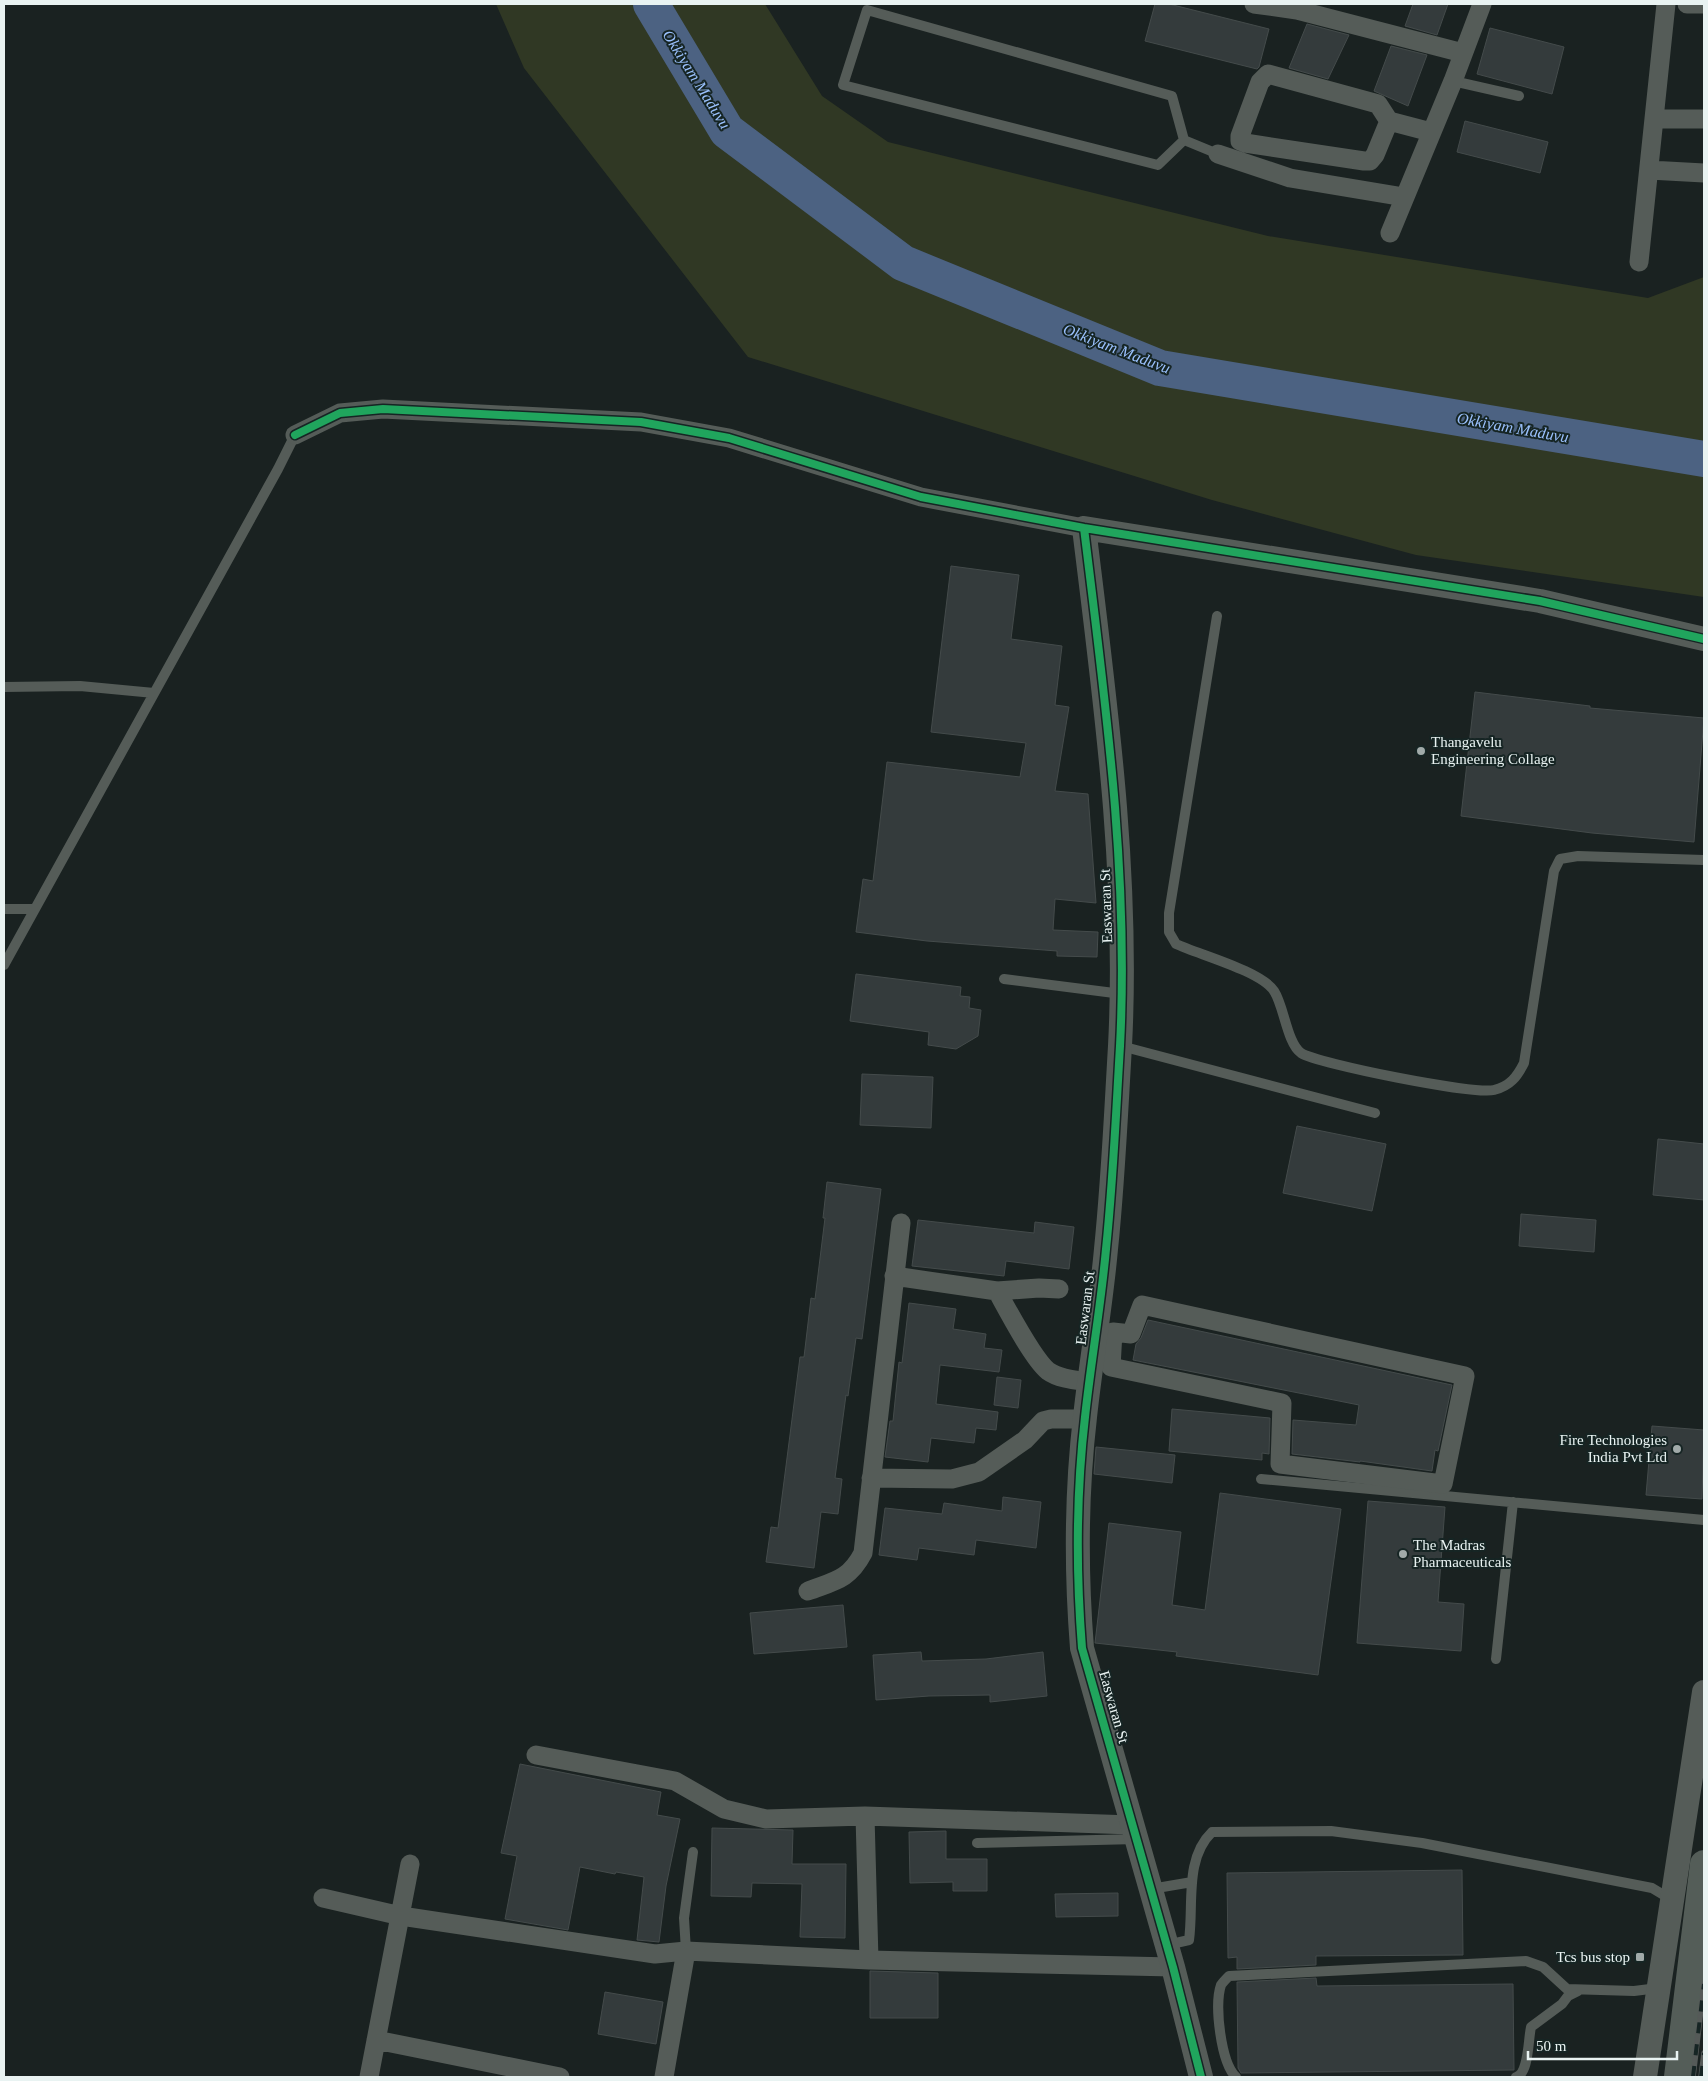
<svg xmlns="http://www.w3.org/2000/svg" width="1708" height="2081" font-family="Georgia,serif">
  <rect width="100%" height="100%" fill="#1a2221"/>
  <path fill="#303824" d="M496 4H765L822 96 888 142 1268 236 1648 298 1704 277V597L1416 555 1212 500 748 357 524 68Z"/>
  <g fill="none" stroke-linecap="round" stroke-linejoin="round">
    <path stroke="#4c6282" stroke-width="36" d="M651 4 727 131 903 263 1160 368 1704 459"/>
  </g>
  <path fill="#343b3c" stroke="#444b4b" d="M1155 4H1169L1269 29 1259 67 1257 69 1145 41Z
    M1413 4H1448L1437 35 1405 26Z
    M1307 24 1349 35 1328 79 1289 68Z
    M1490 28 1564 47 1552 94 1477 74Z
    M1391 46 1427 55 1408 106 1374 91Z
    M1465 121 1548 142 1540 173 1457 152Z
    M951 566 1019 575 1011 639 1062 646 1055 705 1069 707 1055 791 1088 794 1096 903 1055 899 1053 930 1098 932 1097 957 1057 956V951L927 941 856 932 863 879 873 881 887 762 1020 777 1026 743 931 732Z
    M1475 692 1590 706V708L1704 718 1694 842 1592 833 1461 816Z
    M856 974 961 987 960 996 970 997 969 1008 981 1010 978 1036 956 1049 928 1045 929 1032 850 1021Z
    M862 1074 933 1077 931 1128 860 1125Z
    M1297 1126 1386 1144 1372 1211 1283 1193Z
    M1658 1139 1704 1144V1200L1653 1195Z
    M827 1182 881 1189 862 1339 856 1338 848 1396 846 1395 835 1478 842 1479 838 1514 821 1512 814 1568 766 1562 771 1527 778 1528 800 1357H804L811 1298 815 1299 825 1218H823Z
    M1521 1214 1596 1220 1594 1252 1519 1246Z
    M918 1220 1034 1233 1035 1222 1074 1227 1069 1269 1006 1261 1004 1276 912 1266Z
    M909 1303 956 1309 953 1329 986 1334 984 1348 1002 1350 999 1372 940 1365 936 1404 998 1412 996 1430 976 1428 974 1443 931 1438 928 1462 885 1457 890 1421H893L899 1362 902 1363Z
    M1148 1320 1452 1385 1438 1451 1435 1450 1432 1471 1360 1461V1462L1292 1454 1293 1420 1356 1425 1359 1405 1133 1360 1136 1344 1141 1338Z
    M997 1377 1021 1380 1018 1408 994 1405Z
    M1172 1409 1270 1418 1269 1454 1262 1453V1460L1169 1451Z
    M1652 1426 1704 1430 1702 1499 1646 1495Z
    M1096 1447 1175 1455 1172 1483 1094 1474Z
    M1220 1493 1341 1509 1318 1675 1176 1656 1177 1652 1095 1643 1109 1523 1181 1532 1172 1605 1205 1610Z
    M1003 1497 1041 1502 1036 1548 976 1540 974 1555 919 1548 917 1560 879 1555 885 1508 942 1514 944 1503 1002 1511Z
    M1368 1501 1445 1507 1438 1602 1464 1604 1461 1651 1357 1643Z
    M843 1605 847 1647 754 1654 750 1613Z
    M921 1652 922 1661 986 1659 1043 1652 1047 1696 990 1702V1695L929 1696 876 1700 873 1655Z
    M520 1764 661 1792 657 1815 680 1819 666 1886 659 1942 637 1940 644 1877 616 1872 615 1874 580 1867 568 1930 505 1919 517 1856 501 1853Z
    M712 1828 793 1830 792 1864H846L845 1938 800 1937 802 1884 752 1883 751 1897 711 1896Z
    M946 1831V1859H987V1891H953V1882L910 1883 909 1832Z
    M1462 1870 1463 1955 1316 1956V1965L1237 1969V1957L1228 1958 1227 1873Z
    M1118 1893V1916L1056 1917 1055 1894Z
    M870 1971 938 1973V2018H870Z
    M1316 1978 1317 1986 1513 1984 1514 2070 1241 2073 1238 2068 1237 1982Z
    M605 1992 663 2002 656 2044 598 2034Z"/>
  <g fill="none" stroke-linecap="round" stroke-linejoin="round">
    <path stroke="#555c58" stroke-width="10" d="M867 10 1172 96 1184 140 1158 165 843 85Z
      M1453 81 1519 96
      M1184 140 1218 154
      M1217 616 1169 913V932L1176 944C1200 955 1261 971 1274 991 1284 1006 1287 1043 1301 1053 1318 1064 1475 1095 1494 1090 1510 1086 1517 1077 1524 1063L1554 871 1560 859 1578 856 1704 860
      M4 687 80 686 154 693
      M4 909H34
      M4 965 278 469 295 435
      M1004 979 1122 994
      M1121 1046 1375 1113
      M1261 1479 1704 1520
      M1496 1659 1513 1502
      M977 1843 1137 1839
      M1151 1889 1192 1882
      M1167 1945 1189 1940C1194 1905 1184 1859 1212 1832L1331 1831 1422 1843 1652 1888 1672 1900
      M686 1951 684 1918 693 1852
      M1236 2077C1221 2063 1214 2005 1221 1985 1223 1982 1226 1979 1229 1976L1526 1961 1543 1967 1567 1989 1634 1991 1658 1988
      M1516 2077C1529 2074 1528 2040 1531 2027L1562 2004 1568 1996 1578 1991"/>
    <path stroke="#555c58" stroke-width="19" d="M1254 4 1297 10 1463 53
      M1687 4H1704
      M1654 119H1704
      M1389 121 1375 155 1370 161H1364L1245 143 1240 141V136L1260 82 1268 74 1378 104 1389 121 1431 132
      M1218 154 1290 178 1404 197
      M1649 170 1704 173
      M1390 233 1453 81 1482 4
      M1639 262 1666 4
      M295 435 340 413 383 409 641 422 729 438 921 497 1084 528
      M894 1276 997 1291C1007 1309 1033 1359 1048 1371 1059 1379 1076 1380 1090 1382
      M997 1291 1039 1288 1059 1289
      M1142 1305 1465 1376 1443 1484 1280 1464 1282 1403 1111 1367 1113 1332 1131 1334Z
      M871 1478 952 1479 979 1472 1025 1440 1043 1421 1051 1419H1084
      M808 1591C834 1581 849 1580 863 1553L901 1223
      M536 1755 675 1781 724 1809 766 1819 865 1816 1132 1825
      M865 1816 869 1960
      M323 1898 401 1916 655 1954 686 1951 869 1960 1173 1967
      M376 2040 560 2077
      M369 2077 410 1864
      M664 2077 686 1951"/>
    <path stroke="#555c58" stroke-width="24" d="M1201 2077 1173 1967 1082 1648C1076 1572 1076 1494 1085 1417 1091 1361 1101 1305 1106 1249 1113 1182 1116 1113 1120 1046 1129 872 1105 700 1084 528L1540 601 1704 639
      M1645 2077 1704 1692"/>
    <path stroke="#545d58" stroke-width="28" d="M1678 2077 1704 1864"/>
    <g stroke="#555a58" stroke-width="5.5">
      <path id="rail" d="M1693 2077 1704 1984
        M1701 2077 1704 2053"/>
    </g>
    <use href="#rail" stroke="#162524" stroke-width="4" stroke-dasharray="11" stroke-linecap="butt"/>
    <g stroke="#162524" stroke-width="11">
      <path id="cycleway" d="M295 435 340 413 383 409 641 422 729 438 921 497 1084 528 1540 601 1704 639
        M1084 528C1105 700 1129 872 1120 1046 1116 1113 1113 1182 1106 1249 1101 1305 1091 1361 1085 1417 1076 1494 1076 1572 1082 1648L1173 1967 1201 2077"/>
    </g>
    <use href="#cycleway" stroke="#20a55d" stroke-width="8"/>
  </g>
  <g fill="#a1aaa9" stroke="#162524" stroke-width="2">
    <circle cx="1421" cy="751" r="5"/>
    <circle cx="1677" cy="1449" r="5"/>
    <circle cx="1403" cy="1554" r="5"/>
    <rect x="1635" y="1952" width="10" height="10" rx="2.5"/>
  </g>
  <g text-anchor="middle" stroke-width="4" stroke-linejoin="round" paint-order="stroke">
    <g font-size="15" fill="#e9f3f2" stroke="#162524" text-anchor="start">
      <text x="1431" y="747">Thangavelu<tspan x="1431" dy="17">Engineering Collage</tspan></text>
      <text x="1667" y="1445" text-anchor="end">Fire Technologies<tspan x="1667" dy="17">India Pvt Ltd</tspan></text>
      <text x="1413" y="1550">The Madras<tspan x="1413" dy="17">Pharmaceuticals</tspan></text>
      <text x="1630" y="1962" text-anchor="end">Tcs bus stop</text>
    </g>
    <g font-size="15" fill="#e9f3f2" stroke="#162524">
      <text transform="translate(1106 906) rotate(-92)" y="5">Easwaran St</text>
      <text transform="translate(1085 1308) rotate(-83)" y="5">Easwaran St</text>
      <text transform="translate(1114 1707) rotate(74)" y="5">Easwaran St</text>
    </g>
    <g font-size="16" font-style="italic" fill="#9ac0fc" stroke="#162524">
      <text transform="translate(697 79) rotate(58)" y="6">Okkiyam Maduvu</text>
      <text transform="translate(1117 348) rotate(21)" y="6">Okkiyam Maduvu</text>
      <text transform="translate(1513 427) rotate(10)" y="6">Okkiyam Maduvu</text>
    </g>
  </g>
  <rect width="1708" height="2081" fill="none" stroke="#e9f3f2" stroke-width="10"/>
  <path d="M1528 2051v8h149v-8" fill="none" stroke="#e9f3f2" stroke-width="2.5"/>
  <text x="1536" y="2051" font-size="15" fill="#e9f3f2" stroke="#162524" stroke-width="4" paint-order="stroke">50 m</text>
</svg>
